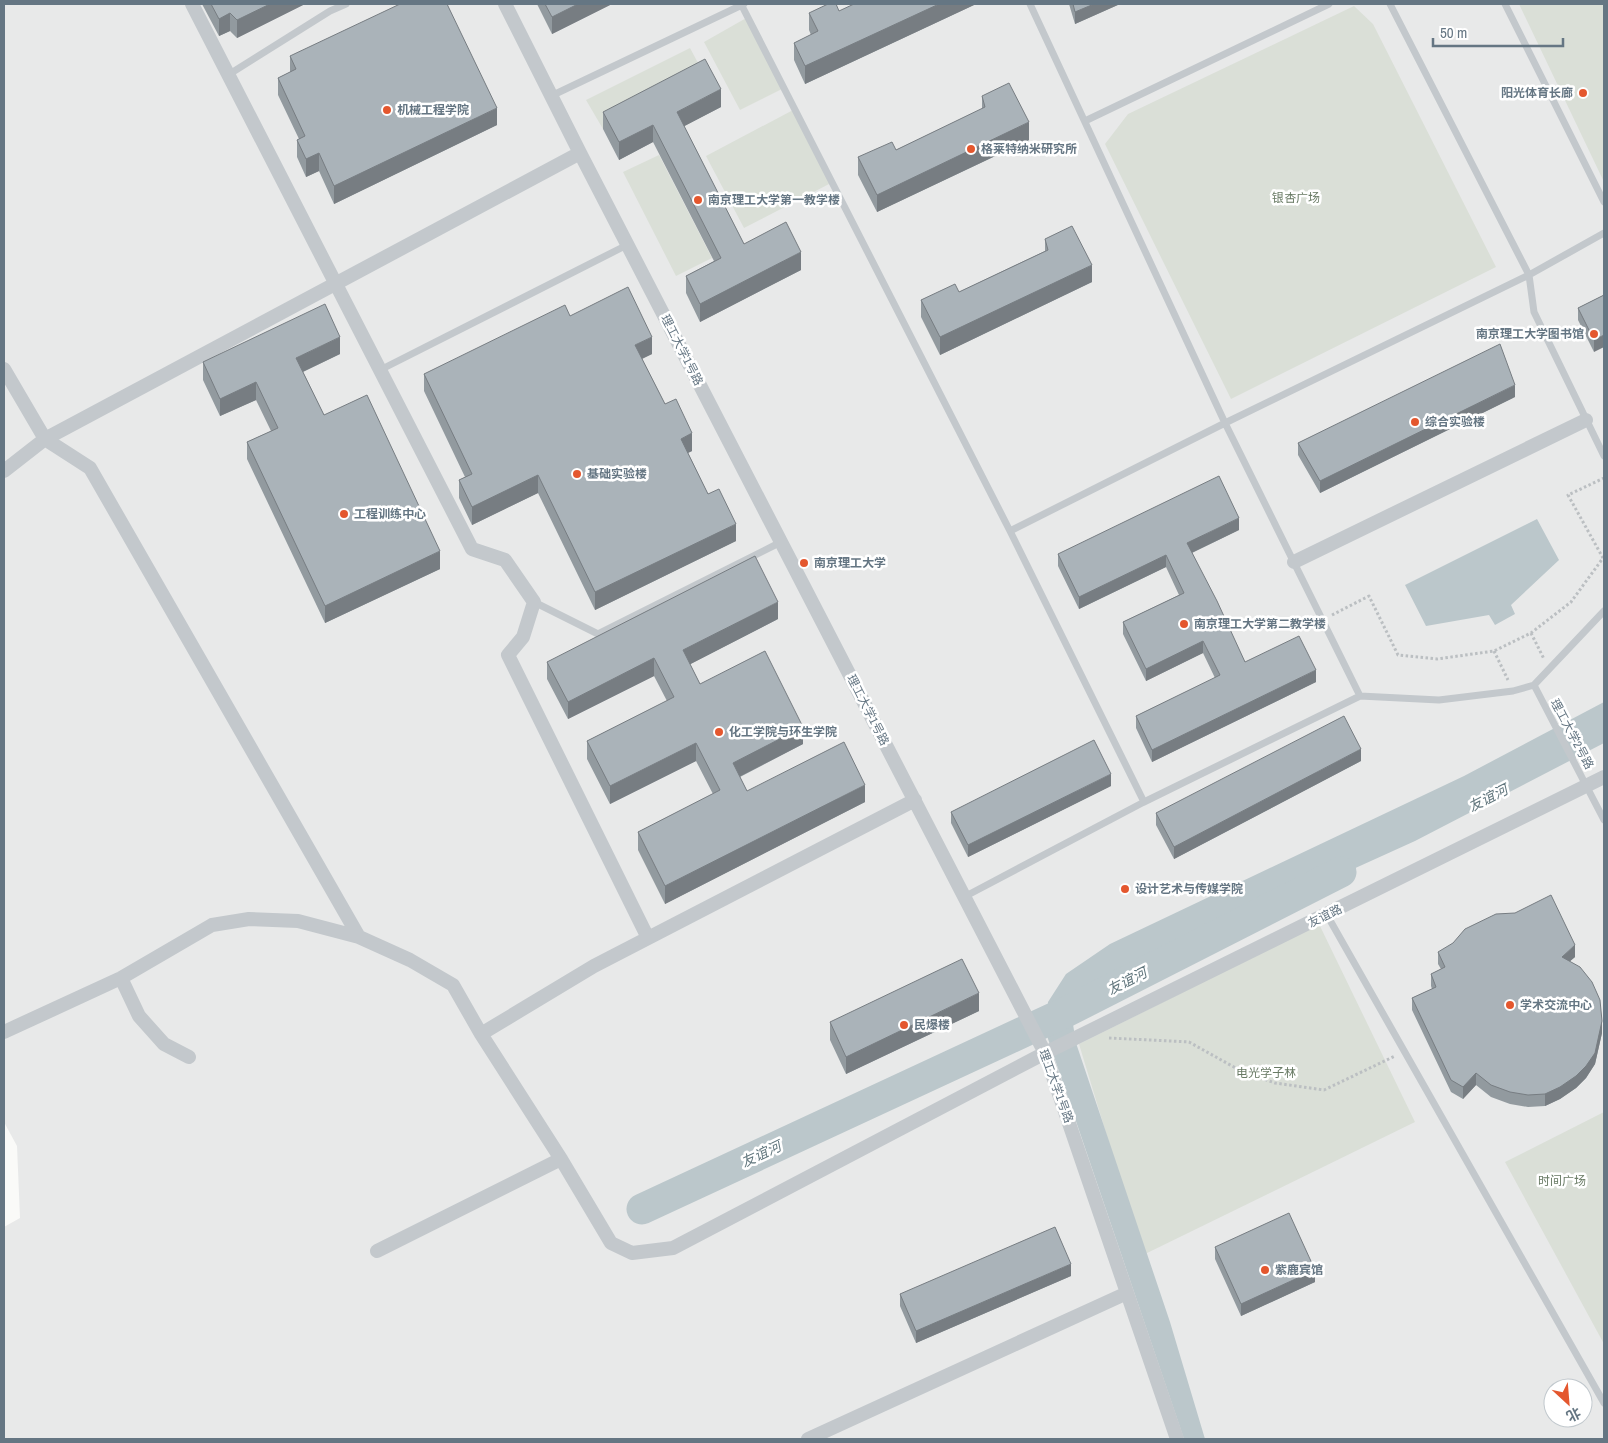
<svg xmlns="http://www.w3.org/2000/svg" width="1608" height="1443" font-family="'Archivo Narrow','Noto Sans SC',sans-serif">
  <rect width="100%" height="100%" fill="#fafaf8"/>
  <path fill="#e8e9e9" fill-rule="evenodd" d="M4 4H1604V1439H4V1227L20 1218 17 1146 4 1122ZM1553 1388H1583V1418H1553Z"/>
  <path fill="#dadfd7" d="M1519 4H1604V182Z
    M1354 6 1373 24 1496 267 1231 399 1105 144 1128 114Z
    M748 17 784 88 740 110 704 42Z
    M690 48 705 76 603 129 586 100Z
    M795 109 831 183 744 228 706 156Z
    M659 155 712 258 676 276 623 172Z
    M1319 924 1415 1122 1143 1255 1079 1044Z
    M1604 1112V1344L1505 1162Z"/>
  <path fill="#bbc7cb" d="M1537 519 1559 560 1511 605 1515 614 1495 625 1489 615 1426 626 1405 585Z
    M1604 702V743L1415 841 1108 980 1076 1006 1072 1018 1076 1043 1170 1322 1205 1439H1184L1046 1033 1048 1002 1066 974 1110 944 1464 776Z"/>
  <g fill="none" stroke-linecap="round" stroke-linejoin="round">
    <path stroke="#bbc7cb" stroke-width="31" d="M642 1209 1062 1014 1341 872"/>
    <path stroke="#bbbfc2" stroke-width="3" stroke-dasharray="2.5 2.5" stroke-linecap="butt" d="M1332 615 1369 596 1398 655 1437 659 1494 651 1531 633 1571 602 1603 558 1568 495 1604 478
      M1531 633 1544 659
      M1494 651 1508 680
      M1109 1038 1189 1042 1241 1071 1275 1083 1324 1090 1395 1056"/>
    <path stroke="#c3c8cc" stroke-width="7" d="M741 4 1010 531 1144 802
      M1030 4 1225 423 1529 275 1390 4
      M1505 4 1604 202
      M228 75 330 11 346 4
      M551 96 744 4
      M1085 121 1329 4
      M1604 233 1529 275 1534 312 1604 456
      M380 370 627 245
      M1010 531 1225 423 1360 696
      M534 602 598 634 781 542
      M1534 685 1604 820
      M964 897 1144 802 1360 696 1439 700 1513 691 1534 685 1604 611
      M1327 915 1604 1403"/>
    <path stroke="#c3c8cc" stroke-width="14" d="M192 4 472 549 505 560 534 602 523 637 508 655 648 938
      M505 4 580 153 1045 1053 1177 1439
      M4 369 45 439 580 153
      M4 471 45 439 90 468 359 937
      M1294 562 1586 420
      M121 978 139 1016 164 1044 189 1057
      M4 1032 121 978 212 925 249 919 298 921 359 937 410 960 453 985 481 1034 561 1159 611 1243 632 1253 673 1248 1045 1053 1604 777
      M481 1034 594 966 915 800
      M377 1251 561 1159
      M808 1439 1127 1293"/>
  </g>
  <path fill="#929a9f" d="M202 4H305L237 38 230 31 219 36Z
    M537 4H612L552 34Z
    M974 4V5L805 84 794 60V43L811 35 809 30V13Z
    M1069 4H1120L1075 24Z
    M290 56 497 125 334 204 319 171 306 177 297 157V140L299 139 278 95V78L290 72Z
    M982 96 1029 140 877 212 858 175V157L896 150 982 109Z
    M721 107 684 126 744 244 801 270 700 322 686 293V276L714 261 653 142 619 160 603 129V112Z
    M1045 239 1092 282 940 355 921 317V300L959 292 1045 251Z
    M1604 295 1594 352 1578 320V308Z
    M570 316 652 354 642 359 665 404 692 451 688 453 708 494 736 541 595 610 538 493 472 525 459 498V480L465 477 424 391V374Z
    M340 354 303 372 324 415 440 569 325 623 247 459V442L271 431 256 400 220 416 203 380V362Z
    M1515 397 1320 493 1298 455V443Z
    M1239 530 1192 553 1245 662 1316 682 1152 762 1136 728V716L1215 678 1203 653 1146 681 1123 634V622L1179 595 1166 567 1079 609 1058 566V554Z
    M778 619 690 664 700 684 803 744 740 777 747 791 865 802 665 904 638 850V832L713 794 696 761 610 804 587 759V741L667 701 654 676 568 719 547 679V662Z
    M1361 761 1174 859 1156 825V813Z
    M1111 786 968 857 951 823V812Z
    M1438 952 1575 957 1570 961 1602 1033 1595 1064 1586 1078 1576 1088 1560 1099 1545 1106 1528 1107 1510 1104 1491 1097 1476 1085 1463 1099 1451 1092 1412 1010V998L1432 989 1431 986V974L1441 969 1438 964Z
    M979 1011 846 1074 830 1040V1022Z
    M1215 1247 1315 1282 1241 1316 1215 1259Z
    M1071 1276 916 1343 900 1306V1294Z"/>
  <path fill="#777d82" d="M270 4H305L237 38V20Z
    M578 4H612L552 34V17Z
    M939 4H974V5L805 84V66Z
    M1094 4H1120L1075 24V12Z
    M230 13V31L219 36V19Z
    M721 89V107L677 130V112Z
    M497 108V125L334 204V186Z
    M1029 122V140L877 212V195Z
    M653 125V142L619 160V142Z
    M319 153V171L306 177V159Z
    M801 252V270L700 322V304Z
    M1092 265V282L940 355V337Z
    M1604 335V347L1594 352V340Z
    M340 337V354L296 375V358Z
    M652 337V354L635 362V345Z
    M256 382V400L220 416V399Z
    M1515 385V397L1320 493V481Z
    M692 433V451L681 456V439Z
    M538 475V493L472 525V507Z
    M1239 518V530L1187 555V543Z
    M736 524V541L595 610V592Z
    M440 551V569L325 623V606Z
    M1166 555V567L1079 609V597Z
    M778 602V619L683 668V650Z
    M1203 641V653L1146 681V669Z
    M654 658V676L568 719V702Z
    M1316 670V682L1152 762V750Z
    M803 727V744L733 780V763Z
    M696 743V761L610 804V786Z
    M1361 749V761L1174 859V847Z
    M1111 774V786L968 857V845Z
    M865 785V802L665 904V886Z
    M1575 945V957L1562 968V957Z
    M979 993V1011L846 1074V1057Z
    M1602 1021V1033L1595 1064 1586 1078 1576 1088 1560 1099 1545 1106V1094Z
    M1476 1073V1085L1463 1099V1087Z
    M1071 1264V1276L916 1343V1331Z
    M1315 1270V1282L1241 1316V1304Z"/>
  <path fill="#aab3b9" stroke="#777d82" d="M211 4H270L237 20 230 13 219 19Z
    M400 4H447L497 108 334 186 319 153 306 159 297 140 305 136 278 78 296 69 290 56Z
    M545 4H578L552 17Z
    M828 4H836L839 11 854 4H939L805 66 794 43 818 31 809 13Z
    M1073 4H1094L1075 12Z
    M705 59 721 89 677 112 744 244 786 222 801 252 700 304 686 276 721 258 653 125 619 142 603 112Z
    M1009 83 1029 122 877 195 858 157 892 142 896 150 985 107 982 96Z
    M1072 226 1092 265 940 337 921 300 955 284 959 292 1048 250 1045 239Z
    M628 287 652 337 635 345 665 404 676 399 692 433 681 439 708 494 719 489 736 524 595 592 538 475 472 507 459 480 472 474 424 374 565 305 570 316Z
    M1604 295V335L1594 340 1578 308Z
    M325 304 340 337 296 358 324 415 367 395 440 551 325 606 247 442 278 428 256 382 220 399 203 362Z
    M1500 344 1515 385 1320 481 1298 443Z
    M1219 476 1239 518 1187 543 1217 601 1245 662 1299 636 1316 670 1152 750 1136 716 1220 675 1203 641 1146 669 1123 622 1184 593 1166 555 1079 597 1058 554Z
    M755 556 778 602 683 650 700 684 765 651 803 727 733 763 747 791 844 742 865 785 665 886 638 832 720 790 696 743 610 786 587 741 674 697 654 658 568 702 547 662Z
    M1344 716 1361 749 1174 847 1156 813Z
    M1094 740 1111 774 968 845 951 812Z
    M1551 895 1575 945 1562 957 1580 967 1592 982 1600 1000 1602 1021 1595 1053 1586 1066 1576 1076 1560 1087 1545 1094 1528 1095 1510 1092 1491 1085 1476 1073 1463 1087 1451 1080 1412 998 1436 987 1431 974 1445 967 1438 952 1453 943 1465 929 1496 914 1515 913Z
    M962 959 979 993 846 1057 830 1022Z
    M1289 1213 1315 1270 1241 1304 1215 1247Z
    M1055 1227 1071 1264 916 1331 900 1294Z"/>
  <g fill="#e4572e" stroke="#fff" stroke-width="2">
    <circle cx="1583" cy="93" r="5"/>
    <circle cx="387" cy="110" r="5"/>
    <circle cx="971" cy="149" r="5"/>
    <circle cx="698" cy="200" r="5"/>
    <circle cx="1594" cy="334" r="5"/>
    <circle cx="1415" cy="422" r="5"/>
    <circle cx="577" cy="474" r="5"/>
    <circle cx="344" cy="514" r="5"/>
    <circle cx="804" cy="563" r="5"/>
    <circle cx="1184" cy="624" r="5"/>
    <circle cx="719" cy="732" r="5"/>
    <circle cx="1125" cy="889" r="5"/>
    <circle cx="1510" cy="1005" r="5"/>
    <circle cx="904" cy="1025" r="5"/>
    <circle cx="1265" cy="1270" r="5"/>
  </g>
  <g text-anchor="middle" stroke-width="5" stroke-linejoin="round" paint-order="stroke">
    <g font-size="12" font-weight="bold" fill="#657683" stroke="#fff" text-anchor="start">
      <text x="1573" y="97" text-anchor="end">阳光体育长廊</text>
      <text x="397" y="114">机械工程学院</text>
      <text x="981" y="153">格莱特纳米研究所</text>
      <text x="708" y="204">南京理工大学第一教学楼</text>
      <text x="1584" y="338" text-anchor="end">南京理工大学图书馆</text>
      <text x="1425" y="426">综合实验楼</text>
      <text x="587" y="478">基础实验楼</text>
      <text x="354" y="518">工程训练中心</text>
      <text x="814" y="567">南京理工大学</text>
      <text x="1194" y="628">南京理工大学第二教学楼</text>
      <text x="729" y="736">化工学院与环生学院</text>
      <text x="1135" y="893">设计艺术与传媒学院</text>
      <text x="1520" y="1009">学术交流中心</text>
      <text x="914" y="1029">民爆楼</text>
      <text x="1275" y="1274">紫鹿宾馆</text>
    </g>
    <g font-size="12" fill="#687a64" stroke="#fff">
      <text x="1296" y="202">银杏广场</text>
      <text x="1266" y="1077">电光学子林</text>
      <text x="1562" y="1185">时间广场</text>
    </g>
    <g font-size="12" fill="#657683" stroke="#fff">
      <text transform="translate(682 350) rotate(63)" y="4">理工大学1号路</text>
      <text transform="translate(868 710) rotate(63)" y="4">理工大学1号路</text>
      <text transform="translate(1572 734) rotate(62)" y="4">理工大学2号路</text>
      <text transform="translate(1325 916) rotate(-26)" y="4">友谊路</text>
      <text transform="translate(1056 1086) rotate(70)" y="4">理工大学1号路</text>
    </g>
    <g font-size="14" font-style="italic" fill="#60757c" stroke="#fff">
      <text transform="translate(1488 798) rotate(-27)" y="5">友谊河</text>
      <text transform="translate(1127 981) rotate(-27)" y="5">友谊河</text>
      <text transform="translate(761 1154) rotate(-25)" y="5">友谊河</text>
    </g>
  </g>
  <rect width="1608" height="1443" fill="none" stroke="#657683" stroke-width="10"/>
  <g transform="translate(1568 1403) rotate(154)"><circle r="24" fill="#ffffff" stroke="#c1c8cd"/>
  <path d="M0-4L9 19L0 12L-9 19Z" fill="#e4572e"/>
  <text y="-8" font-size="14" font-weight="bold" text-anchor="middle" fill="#657683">北</text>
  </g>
  <path d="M1433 38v8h130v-8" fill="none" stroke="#657683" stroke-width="2.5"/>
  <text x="1440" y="38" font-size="15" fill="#657683" stroke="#ffffff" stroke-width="4" paint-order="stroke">50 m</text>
</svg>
